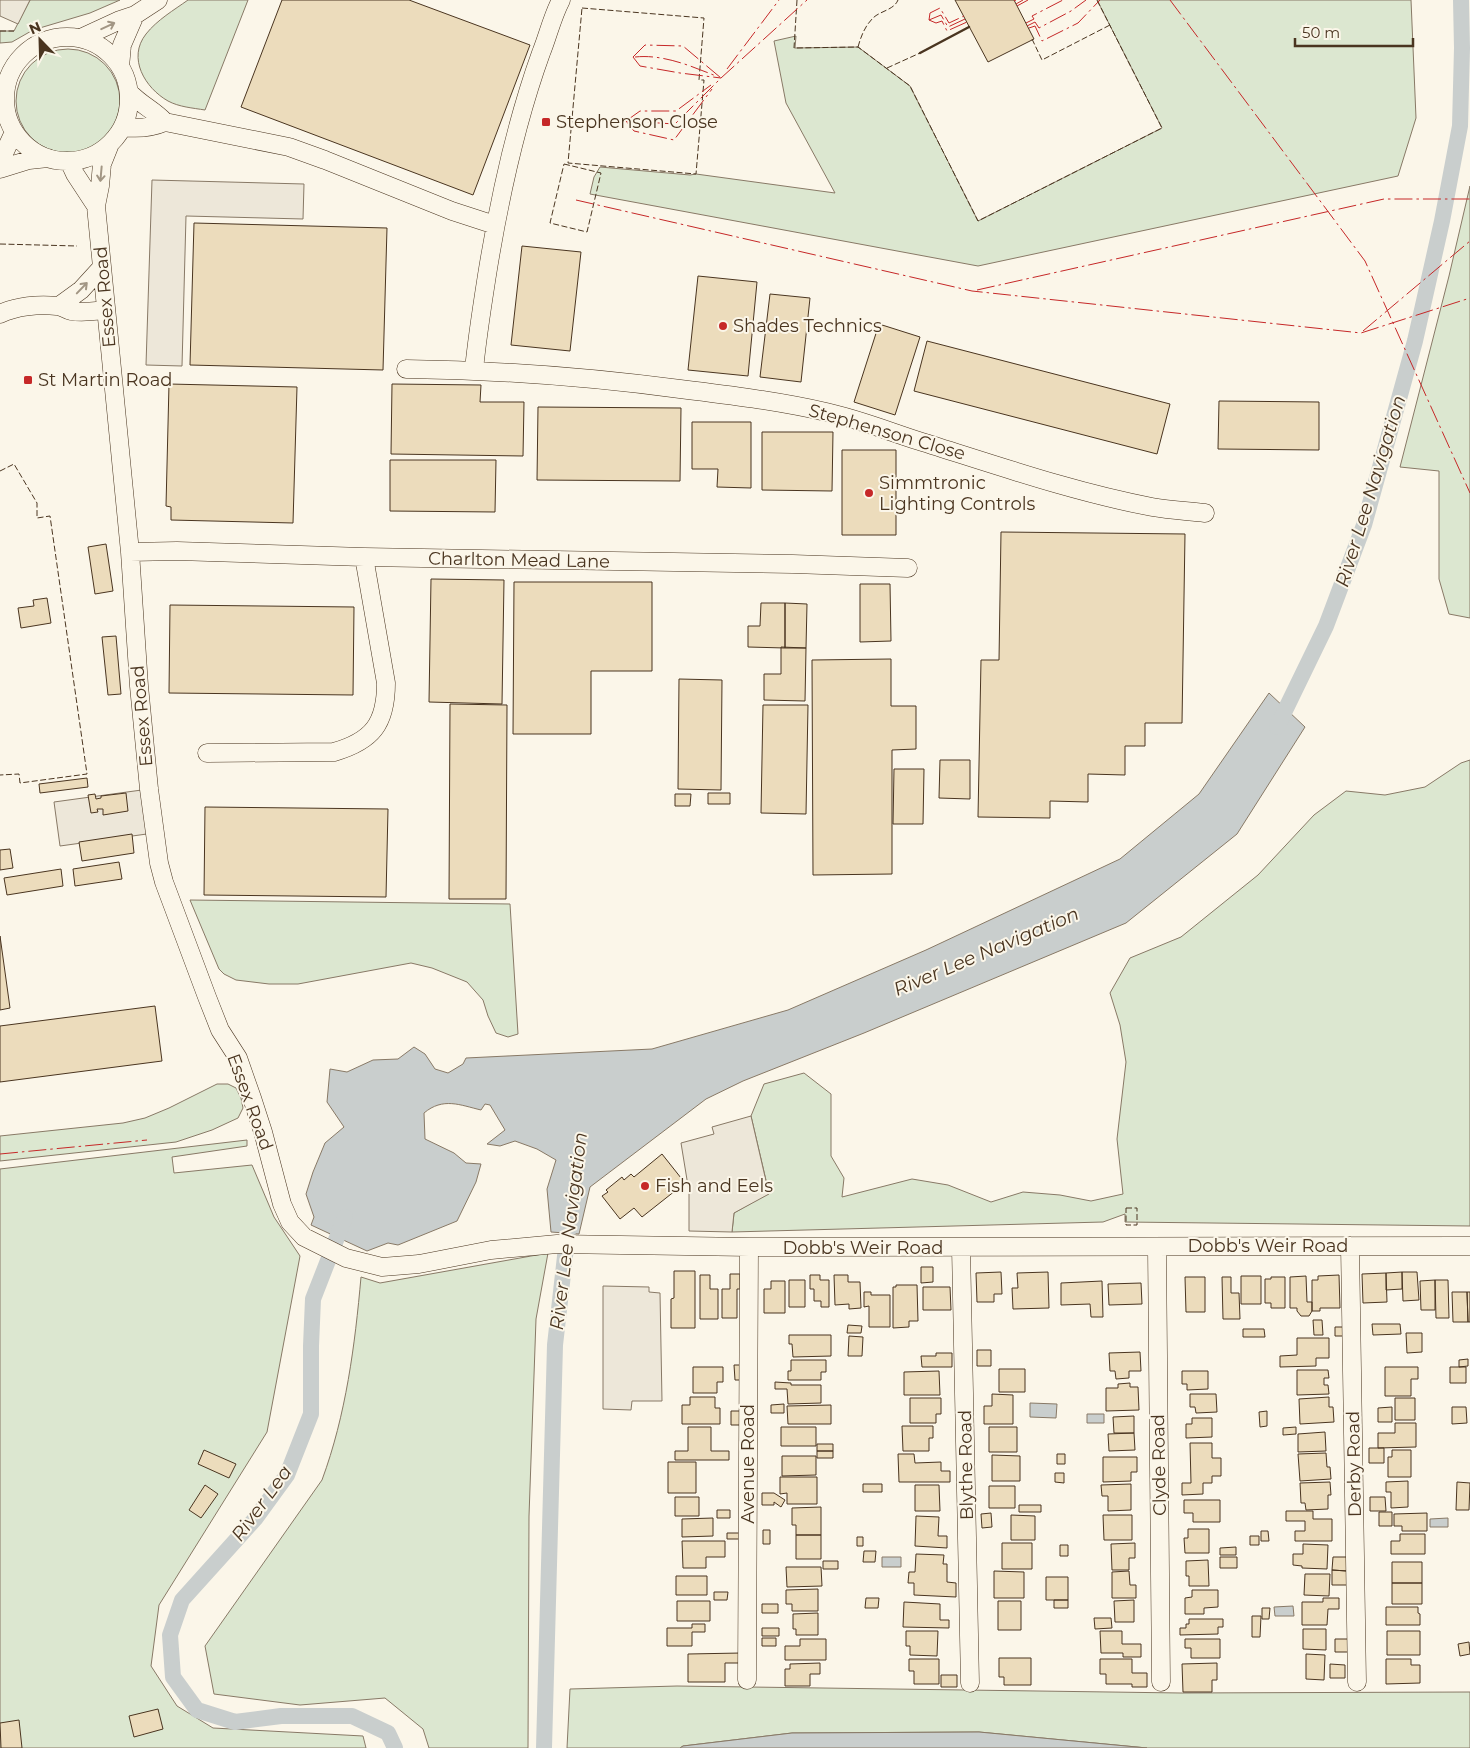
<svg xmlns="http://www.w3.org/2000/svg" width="1470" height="1748" font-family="Montserrat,sans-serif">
  <rect width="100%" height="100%" fill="#fbf6e9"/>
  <path fill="#dce7d0" stroke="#887966" d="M30 0H120L90 13 33 30 12 42 0 43V31H14Z
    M188 0H248L205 110C193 108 179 107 168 101 145 88 127 58 146 34 157 20 174 10 188 0Z
    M1097 0H1411L1416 118 1398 176 978 266 590 194 594 177 600 167 690 175 696 174 835 193 786 103 774 41 796 36 795 48 858 47 910 86 978 221 1162 128Z
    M16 101a52 52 0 1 1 104 0a52 52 0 1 1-104 0Z
    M1470 186V618L1449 614 1439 579V471L1400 467 1449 276Z
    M1470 760V1226L1125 1222V1214L1103 1222 732 1232 734 1213 769 1193 751 1116 764 1084 804 1073 831 1094V1156L844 1178 842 1197 912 1179 948 1185 991 1202 1023 1192 1060 1195 1091 1201 1123 1194 1117 1139 1126 1062 1120 1025 1110 993 1130 958 1181 937 1258 875 1314 815 1346 791 1385 795 1425 787 1461 763Z
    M190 900 510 904 518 1034 508 1037 496 1033 488 1016 483 1000 467 982 432 968 411 963 298 984H269L236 980 224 974 219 969Z
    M217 1084H228L236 1088 241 1098 243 1108 238 1118 212 1130 176 1142 0 1161V1136L123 1123 145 1118 169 1108Z
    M247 1140V1146L172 1157 174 1173 252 1165 274 1217 300 1256 267 1432 159 1605 151 1666 177 1706 213 1728 363 1736 366 1748H0V1169Z
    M548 1253 536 1319 529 1516 528 1748H429L423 1729 385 1698 300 1705 214 1694 205 1646 322 1480C346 1415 355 1345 361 1277L380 1283Z
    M677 1686 1181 1693 1470 1692V1748H1147L979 1732 792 1733 683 1746 680 1748H567L570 1689Z"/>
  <path fill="#ede7d9" stroke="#887966" d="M0 0H30L18 24 0 16Z
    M152 180 304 184 303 219 186 216 182 366 146 365Z
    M149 789 154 833 60 846 54 802Z
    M751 1116 769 1194 734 1213 732 1232 689 1231V1192L681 1143 714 1134 712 1127Z
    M603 1286 649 1287V1292L660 1293 662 1401H632L631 1410 603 1409Z"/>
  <path fill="#c9cecd" stroke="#887966" d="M1269 693 1305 727 1237 834 1126 923 864 1033 743 1081 706 1099 590 1187 579 1234 551 1232 547 1189 556 1160 537 1149 515 1141 500 1146 487 1144 505 1130 490 1105 485 1104 481 1110C460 1105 443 1097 424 1113L425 1139 454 1153 466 1163 481 1164 476 1182 457 1221 398 1245 388 1243 367 1251 311 1225 314 1217 306 1194 313 1172 325 1143 344 1127 327 1102 330 1069 347 1072 373 1060 398 1059 414 1047 425 1054 435 1069 448 1073 463 1064 466 1058 652 1049 788 1010 926 950 1120 859 1199 794Z
    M1030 1403 1057 1404 1056 1418 1030 1417Z
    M1087 1414H1104V1423H1087Z
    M1448 1518V1527H1430V1519Z
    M882 1557H901V1567H882Z
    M1293 1606 1294 1616H1275L1274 1607Z
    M979 1732 1147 1748H680L683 1746 792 1733Z"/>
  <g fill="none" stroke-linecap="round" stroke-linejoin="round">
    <path stroke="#c9cecd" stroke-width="16" d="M1277 727 1326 626 1364 525 1415 341 1442 221 1460 126 1462 48 1461 0
      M345 1217 313 1299 311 1346V1414L287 1475 255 1519 182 1600 170 1635 173 1677 197 1710 235 1722 281 1716H352L388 1733 395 1748
      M544 1748 555 1345 570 1212"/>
  </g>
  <path fill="#ecdcbc" stroke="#4a3520" d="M282 0H409L530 45 473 195 241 107Z
    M955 0H1014L1034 39 988 62Z
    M194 223 387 228 383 370 190 365Z
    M522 246 581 252 570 351 511 345Z
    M698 276 757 282 748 376 688 370Z
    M770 294 810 298 801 382 760 377Z
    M879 324 920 337 895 415 854 402Z
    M927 341 1170 404 1157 454 914 391Z
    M169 384 297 387 293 523 171 520V507L166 506Z
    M392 384 481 385 480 402H524L523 456 391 454Z
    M1219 401 1319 402V450L1218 449Z
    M538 407 681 408 680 481 537 480Z
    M692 422H751V488L717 487 718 469H692Z
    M762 432H833L832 491 762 490Z
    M842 450H896V535H842Z
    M390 460H496L495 512 390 511Z
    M1001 532 1185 534 1182 723H1145V746H1125V775L1088 774V802L1050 801V818L978 817 981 660H999Z
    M106 544 113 591 95 594 88 547Z
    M431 579 504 580 502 704 429 702Z
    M514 582H652V671H591V734H513Z
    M860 584H890L891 641 860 642Z
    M47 598 51 623 21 628 18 608 34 606 33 600Z
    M761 603H785V648L748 647V626H760Z
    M785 603 807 604 806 648H785Z
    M170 605 354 607 353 695 169 693Z
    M116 636 121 694 108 695 102 637Z
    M781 647 806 648 805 701 764 700V674H781Z
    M891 659V706H916V749L892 750V874L813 875 812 660Z
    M679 679 722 680 721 790 678 789Z
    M450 704 507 705 506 899H449Z
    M763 705H808L806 814 761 813Z
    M940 760H970V799L939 798Z
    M894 769H924L923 824H893Z
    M87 778 88 787 40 793 39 784Z
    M126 793 128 811 103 815V809H97L98 812 91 813 88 795 95 794 96 799 101 798V796Z
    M708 793H730V804H708Z
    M675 794H691L690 806H675Z
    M205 807 388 809 386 897 204 895Z
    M132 834 134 853 82 861 79 842Z
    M10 849 13 868 0 870V850Z
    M119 862 122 879 75 886 73 869Z
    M61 869 63 886 7 895 4 878Z
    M0 936 10 1008 0 1010Z
    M155 1006 162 1061 0 1082V1026Z
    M662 1154 685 1183 642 1217 634 1208 620 1219 602 1196 608 1192 606 1190 622 1177 624 1180 631 1174 634 1177Z
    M921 1267H933V1282L921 1283Z
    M674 1271H695V1328H671V1299L674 1298Z
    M1001 1272 1002 1294H994V1302H977L976 1273Z
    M1048 1272 1049 1308 1013 1309 1012 1288H1018L1017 1273Z
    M1402 1272H1417L1419 1300 1403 1301Z
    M1402 1272V1289L1386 1290V1273Z
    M1386 1273 1387 1302 1363 1303 1362 1274Z
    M730 1274H740V1289H737V1318H722V1289H730Z
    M700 1275H710V1289H718V1319H700Z
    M810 1275H820V1280H829V1307H821V1301H814V1289H810Z
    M834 1275H848V1282H860L861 1308 849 1309V1304L835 1305Z
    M1339 1275 1340 1308H1320V1311H1312V1280H1318V1276Z
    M1241 1276H1261V1304H1241Z
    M1306 1276 1307 1302H1312V1311L1309 1316H1301L1297 1311V1308H1290V1277Z
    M1185 1277H1205V1312H1186Z
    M1222 1277H1231V1293H1239L1240 1319H1223Z
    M1271 1277H1285V1308H1271V1303H1265V1279H1271Z
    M789 1280H805V1307H789Z
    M1435 1280V1310H1421L1420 1281Z
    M1435 1280H1448L1449 1318H1436Z
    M771 1281H785V1313H764V1289H771Z
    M1102 1281 1103 1317H1091L1090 1304 1061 1305V1283Z
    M1141 1283 1142 1304 1109 1305 1108 1284Z
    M896 1285H917L918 1321H909V1327L893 1328V1287H896Z
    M923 1287H950L951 1310H923Z
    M864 1292H871V1295H890V1327H869V1306L864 1307Z
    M1452 1292H1467L1468 1322H1453Z
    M1467 1292H1470V1322H1468Z
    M1313 1320H1322L1323 1335H1314Z
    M1372 1324H1400L1401 1334 1373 1335Z
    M848 1325 862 1326 861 1333H847Z
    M1335 1327H1343V1336H1335Z
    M1243 1329H1264L1265 1337H1243Z
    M1406 1333H1422V1352L1407 1353Z
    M789 1335H831V1356L793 1357 792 1344H789Z
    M849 1336 863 1337 862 1356H848Z
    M1297 1338H1329V1358H1316V1366L1280 1367V1356L1297 1355Z
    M977 1350H991V1366H977Z
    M1140 1352 1141 1371H1129V1378L1116 1379 1115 1371H1110L1109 1353Z
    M936 1353H952V1367H922L921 1356H936Z
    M1468 1359V1366L1459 1367V1360Z
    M791 1360H826V1372H821V1380H788V1371H791Z
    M734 1365H742V1380H735Z
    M693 1367H723V1382H717V1393H693Z
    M1385 1367H1418V1379H1411V1396H1385Z
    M1450 1367H1466V1383H1450Z
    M999 1369H1025V1392H999Z
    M1297 1370H1328L1329 1378H1324V1385H1328L1329 1394 1297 1395Z
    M939 1371 940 1395H904V1372Z
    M1182 1371H1208V1389L1187 1390V1384H1182Z
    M775 1382 791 1383V1385H821V1403L788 1404 787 1389H775Z
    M1130 1383V1387H1138L1139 1410 1106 1411V1388H1118V1384Z
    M992 1394 1013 1395V1424H984V1406H992Z
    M1190 1394H1216L1217 1412 1196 1413 1195 1407H1190Z
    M690 1397H715V1408H720V1424H682V1405H690Z
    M1329 1397V1407H1333L1334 1422 1300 1424 1299 1399Z
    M910 1398H941V1414H936V1423H910Z
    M1395 1398H1415V1420H1395Z
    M784 1404V1413H771V1405Z
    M831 1405V1424H788L787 1406Z
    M1392 1407V1422H1378V1408Z
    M1452 1407H1466L1467 1423 1452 1424Z
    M731 1411H741V1425H731Z
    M1267 1411V1426L1260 1427 1259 1412Z
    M1134 1416V1433H1114L1113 1417Z
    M1192 1418H1212V1437L1186 1438V1424H1192Z
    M1395 1423H1416V1447L1378 1448V1433H1395Z
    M902 1426H933V1438H929V1451H903Z
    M688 1427H711V1451H729V1460H675V1451H688Z
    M781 1427H816V1446H781Z
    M989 1427H1017V1452H989Z
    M1296 1427V1434L1283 1435V1428Z
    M1325 1432 1326 1451 1298 1452V1434Z
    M1134 1433 1135 1450 1109 1451 1108 1434Z
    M1190 1443H1212V1458H1221V1476H1212V1483H1203V1494L1182 1495V1483H1191Z
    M817 1444H833V1451H817Z
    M1369 1448H1384V1463H1369Z
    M204 1450 236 1464 229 1478 198 1464Z
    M1392 1450H1411V1477H1388V1457H1392Z
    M817 1451H833V1458H817Z
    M1326 1453 1327 1467H1330L1331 1479 1300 1481 1298 1454Z
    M898 1454H914L915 1463 941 1462V1471H950V1482H899Z
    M1057 1454H1065V1464H1057Z
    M992 1455 1020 1456V1481H992Z
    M782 1456H816V1475L782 1476Z
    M1103 1457H1137V1472H1131V1481L1103 1482Z
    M668 1462H696V1493H668Z
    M1055 1473H1064V1483L1055 1482Z
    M780 1477H817V1504H787V1493L780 1494Z
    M1408 1481V1507L1391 1508V1492H1386V1482Z
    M1330 1482 1331 1495H1328V1509L1306 1510 1305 1503H1301L1300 1483Z
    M1457 1482 1470 1483 1469 1510H1456Z
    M863 1484H882V1492H863Z
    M1131 1484V1510L1108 1511V1496H1102L1101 1485Z
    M205 1485 218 1494 201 1518 189 1510Z
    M915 1485H939L940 1511H915Z
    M989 1486H1015V1508H989Z
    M762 1493H774L785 1500 781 1507 774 1502V1505H762Z
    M675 1497H699V1516H675Z
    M1370 1497H1385L1386 1511H1370Z
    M1184 1500H1220V1522H1193V1513H1184Z
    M1019 1505H1041V1512H1019Z
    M821 1507V1535H796V1525H792V1508Z
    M717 1510H730V1518H717Z
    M1286 1511H1313V1519H1332V1541H1295V1531H1305V1521H1286Z
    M1379 1512H1392V1526H1379Z
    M991 1513 992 1527 982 1528 981 1514Z
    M1427 1513V1531H1402V1526H1394V1514Z
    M1011 1515 1035 1516V1540H1011Z
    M1103 1515H1132V1540H1104Z
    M916 1516 939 1517 938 1536H947V1548L915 1546Z
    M713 1518V1536L682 1537V1519Z
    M1188 1529H1209V1553H1185L1184 1538H1188Z
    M763 1530H770V1544H763Z
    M1261 1531H1268L1269 1541H1261Z
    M727 1533H740V1539H727Z
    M1400 1534H1425V1554H1391V1541H1400Z
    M796 1535H821V1559H796Z
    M1250 1536H1259V1545H1250Z
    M857 1537H863V1546H857Z
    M682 1541H725V1557H706V1568H683Z
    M1002 1543H1032V1569H1002Z
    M1135 1543V1558H1129V1570H1112L1111 1544Z
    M1303 1544 1328 1545 1327 1569 1302 1568V1566L1293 1565V1554H1303Z
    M1060 1545H1068V1556H1060Z
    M1236 1547V1555H1220V1548Z
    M864 1551H876L875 1562H863Z
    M916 1554 944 1555 943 1564H947V1582L956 1583V1597L914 1595V1583H908L909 1572H915Z
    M1220 1557H1237V1568H1220Z
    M1333 1557H1347V1571L1332 1570Z
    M1208 1560 1209 1586H1189V1576H1186V1561Z
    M823 1561H838V1569H823Z
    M1392 1562H1422V1583H1392Z
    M786 1567H821L822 1586 787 1587Z
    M1332 1570 1347 1571V1585H1332Z
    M994 1571 1024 1572V1598H994Z
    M1129 1571 1130 1585H1136V1598H1112V1572Z
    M1305 1574H1330L1329 1596 1304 1595Z
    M676 1576H707V1595H676Z
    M1046 1577H1068V1600H1046Z
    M1392 1583H1422V1604H1392Z
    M818 1589V1611H792V1604H786V1590Z
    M1192 1590H1218V1607L1204 1608V1614H1185V1598L1192 1597Z
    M714 1592H728L727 1600H714Z
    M866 1598H879L878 1608H865Z
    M1323 1598H1339V1609H1328L1327 1625H1302V1602H1323Z
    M1054 1600H1068V1608H1054Z
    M1134 1600V1622H1115L1114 1601Z
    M677 1601H710V1621H677Z
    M998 1601H1021V1630H998Z
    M904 1602 940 1604V1620H949V1628L903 1627Z
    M762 1604H778V1613H762Z
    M1386 1607H1418V1613L1420 1614V1625H1386Z
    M1262 1608H1270L1269 1619H1262Z
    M818 1613V1635H796V1629H793V1614Z
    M1252 1616H1261L1260 1637H1252Z
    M1094 1618H1111L1112 1628 1095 1629Z
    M1189 1619H1223V1627H1218V1634L1180 1635V1628H1186V1624H1189Z
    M692 1624H705V1632H692V1646H667V1628H692Z
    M762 1628H779V1636H762Z
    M1303 1629H1326V1650L1303 1649Z
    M906 1631H938L937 1656 910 1655V1646H906Z
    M1100 1631H1122V1644H1141V1657H1123V1653H1101Z
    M1387 1631H1420V1655H1387Z
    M762 1638H776V1646H762Z
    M800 1639H826V1660H785V1646H800Z
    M1185 1639H1220V1658H1191V1648H1185Z
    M1335 1639H1349V1652H1335Z
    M1469 1642 1470 1654 1460 1656 1458 1644Z
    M741 1653V1663H725V1682H688V1654Z
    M1306 1654 1325 1655 1324 1680 1306 1679Z
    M999 1658H1031V1685H1004V1677H999Z
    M909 1659H939V1684H914V1671H909Z
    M1100 1659H1132V1673H1147V1687H1132V1684H1106V1674H1100Z
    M1386 1659H1411V1665H1420V1683L1386 1684Z
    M820 1663V1674H810V1686H785V1669H790V1664Z
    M1217 1663V1680H1212V1692H1183L1182 1664Z
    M1330 1664 1345 1665V1678H1330Z
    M941 1675H957V1687H941Z
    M158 1709 163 1729 134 1737 129 1716Z
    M19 1720 22 1748H1L0 1723Z"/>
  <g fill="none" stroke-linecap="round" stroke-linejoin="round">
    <g stroke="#4a3520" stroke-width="19">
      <path id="minor" d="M5 99a62 62 0 1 1 124 0a62 62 0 1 1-124 0Z
        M81 38 120 20 135 15 158 0
        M120 67 122 45 135 15
        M129 92C141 105 154 110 165 122
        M123 127C138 129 151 128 165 122L289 147 325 160 452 211 495 225
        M110 144 102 164 100 186 96 206 130 552 139 686 149 789 159 863 164 882 207 997 220 1030 238 1058 252 1098 263 1132 282 1204 290 1222 304 1237 346 1258 382 1267 419 1264 491 1250 557 1244 749 1247 1470 1246
        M69 161 75 174 96 206
        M0 162 14 132
        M0 169 29 160 48 158
        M59 306 81 290 102 267
        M0 314C16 306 39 304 57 306 62 306 66 310 71 311 83 313 95 311 106 310
        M406 369C498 370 589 377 680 389 729 395 778 401 826 412 858 419 888 431 919 441 996 465 1073 492 1152 507 1169 510 1187 511 1205 513
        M474 370C477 338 482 307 487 275 499 200 515 125 541 53 548 36 552 17 561 0
        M130 552 177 551 364 557 793 564 908 568
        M207 753 334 752C372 741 386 724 386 683L364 557
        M1350 1246 1357 1682
        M1157 1247 1161 1682
        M961 1248 970 1683
        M747 1680 749 1247"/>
    </g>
    <use href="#minor" stroke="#fbf6e9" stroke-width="18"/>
    <path stroke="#4a3520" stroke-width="1" stroke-dasharray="6 2.5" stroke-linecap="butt" d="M797 0 794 48 858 47 910 86 978 221 1162 128 1097 0
      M582 8 704 18 699 80H704L696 174 568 163Z
      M0 31H14
      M1032 39 1042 60 1110 25
      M858 47C861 36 865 26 873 18 880 11 894 10 898 0
      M887 68 920 53
      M564 164 601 173 587 232 550 223Z
      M0 244 77 246
      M0 471 14 464 37 503V518L50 516 87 774 20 783 19 774 0 775
      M1126 1208H1137V1225H1126Z"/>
    <path stroke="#4a3520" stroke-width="2.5" d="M920 53 969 27"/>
    <path stroke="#c62828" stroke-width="1" stroke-dasharray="18 4 2.5 4" stroke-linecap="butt" d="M1170 0 1365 261 1470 493
      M1014 1 1016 0
      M1016 4 1023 0
      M1017 6 1028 0
      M929 20 930 13 940 8 949 23 964 16
      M929 20 936 23 942 21 947 31 967 22
      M929 20 941 15 948 27 965 19
      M1026 23 1034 19 1032 16 1063 0
      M1027 26 1035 22 1039 28 1071 11 1086 0
      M1029 28 1035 26 1042 41 1078 23 1100 0
      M633 57 645 45 683 46 721 78
      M633 57 640 66 680 73 721 78
      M635 57C663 54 691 66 716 76
      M727 69 779 0
      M626 121 675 124 721 78 807 0
      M626 121 634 131 674 140 712 89
      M626 121 640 111H676L711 85
      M576 200 972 291 1361 333 1470 298
      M977 290 1384 199H1470
      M1363 331 1470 241
      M0 1154 147 1140"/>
  </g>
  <defs><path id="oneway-shaft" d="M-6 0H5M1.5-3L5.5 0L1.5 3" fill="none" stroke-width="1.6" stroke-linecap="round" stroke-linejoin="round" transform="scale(1.25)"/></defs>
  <g stroke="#a29684">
    <use href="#oneway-shaft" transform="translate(108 26) rotate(-25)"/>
    <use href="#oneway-shaft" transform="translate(101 174) rotate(95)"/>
    <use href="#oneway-shaft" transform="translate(82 288) rotate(-46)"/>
  </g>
  <g fill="#c62828" stroke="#fbf6e9" stroke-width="2">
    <rect x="541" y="117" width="10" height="10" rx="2.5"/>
    <circle cx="723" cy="326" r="5"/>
    <rect x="23" y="375" width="10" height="10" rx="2.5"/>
    <circle cx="869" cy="493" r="5"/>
    <circle cx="645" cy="1186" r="5"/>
  </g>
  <g text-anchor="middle" stroke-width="4" stroke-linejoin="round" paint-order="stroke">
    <g font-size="18" fill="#4a3520" stroke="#fbf6e9" text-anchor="start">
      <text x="556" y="128">Stephenson Close</text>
      <text x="733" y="332">Shades Technics</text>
      <text x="38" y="386">St Martin Road</text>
      <text x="879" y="489">Simmtronic<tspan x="879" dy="21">Lighting Controls</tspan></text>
      <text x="655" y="1192">Fish and Eels</text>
    </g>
    <g font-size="18" fill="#4a3520" stroke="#fbf6e9">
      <text transform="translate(105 297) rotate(-95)" y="6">Essex Road</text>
      <text transform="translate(887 432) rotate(16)" y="6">Stephenson Close</text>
      <text transform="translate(519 560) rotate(1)" y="6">Charlton Mead Lane</text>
      <text transform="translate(142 716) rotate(-95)" y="6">Essex Road</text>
      <text transform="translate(250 1102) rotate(70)" y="6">Essex Road</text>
      <text x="1268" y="1252">Dobb's Weir Road</text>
      <text x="863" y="1254">Dobb's Weir Road</text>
      <text transform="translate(748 1464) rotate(-90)" y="6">Avenue Road</text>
      <text transform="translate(1354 1464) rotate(-91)" y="6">Derby Road</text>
      <text transform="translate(966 1465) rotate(-91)" y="6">Blythe Road</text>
      <text transform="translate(1159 1465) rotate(-91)" y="6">Clyde Road</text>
    </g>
    <g font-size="19" font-style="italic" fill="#4a3520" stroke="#fbf6e9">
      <text transform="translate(1370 491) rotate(-73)" y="7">River Lee Navigation</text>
      <text transform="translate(986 951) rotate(-23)" y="7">River Lee Navigation</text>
      <text transform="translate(568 1231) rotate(-83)" y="7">River Lee Navigation</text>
      <text transform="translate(261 1503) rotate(-54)" y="7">River Lea</text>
    </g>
  </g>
  <g transform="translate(40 40) rotate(337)" stroke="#fbf6e9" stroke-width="4" paint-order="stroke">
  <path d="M0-4L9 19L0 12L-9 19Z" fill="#4a3520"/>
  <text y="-8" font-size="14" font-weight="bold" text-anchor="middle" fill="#4a3520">N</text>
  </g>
  <path d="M1295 38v8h118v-8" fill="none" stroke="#4a3520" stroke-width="2.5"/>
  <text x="1302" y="38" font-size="15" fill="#4a3520" stroke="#fbf6e9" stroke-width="4" paint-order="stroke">50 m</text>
</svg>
